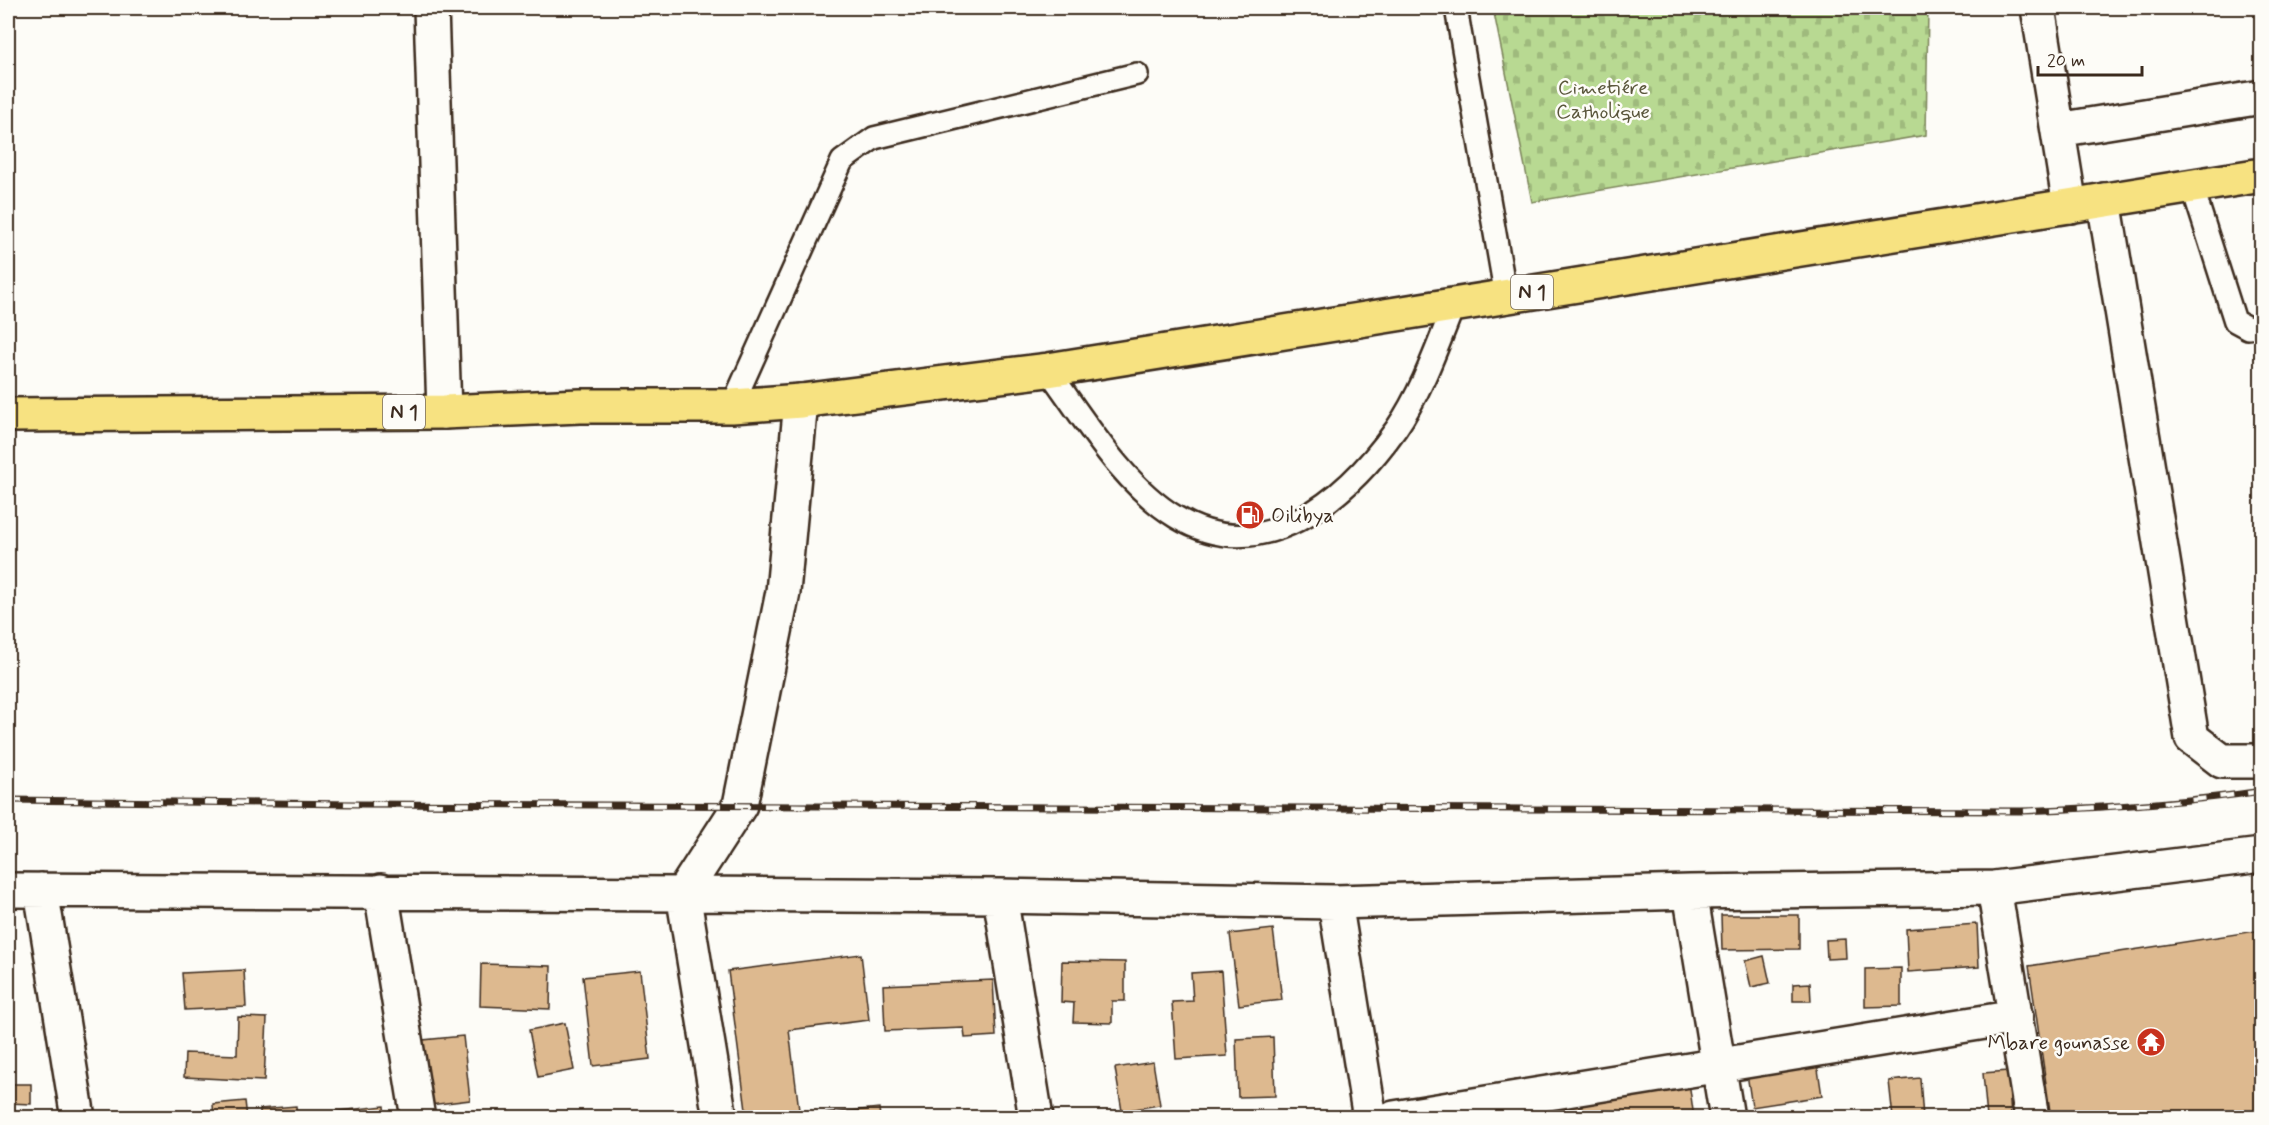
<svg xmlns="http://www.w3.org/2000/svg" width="2269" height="1125" font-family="Mynerve,sans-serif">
  <defs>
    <pattern id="cemetery-stones" width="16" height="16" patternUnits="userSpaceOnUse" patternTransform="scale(1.5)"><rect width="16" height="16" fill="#b8d992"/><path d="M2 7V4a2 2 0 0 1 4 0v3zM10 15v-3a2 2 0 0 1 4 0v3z" fill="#9fba7d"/></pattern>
  </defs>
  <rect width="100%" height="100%" fill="#fdfcf7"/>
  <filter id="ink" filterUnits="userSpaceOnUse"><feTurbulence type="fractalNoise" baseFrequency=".0167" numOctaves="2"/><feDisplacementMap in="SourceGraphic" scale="12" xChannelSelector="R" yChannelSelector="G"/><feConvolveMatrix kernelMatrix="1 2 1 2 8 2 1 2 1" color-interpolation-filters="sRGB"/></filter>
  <g filter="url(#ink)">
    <path fill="url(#cemetery-stones)" stroke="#7a8258" stroke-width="1.5" d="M1493 8H1928L1926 135 1532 202Z"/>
    <path fill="#ddb98f" stroke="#3b2a1e" stroke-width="1.5" d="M1721 915H1799V949L1722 950Z
      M1977 924 1979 967 1908 972 1906 929Z
      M1273 929 1282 1000 1239 1005 1230 934Z
      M2262 930V1118H2051L2029 966Z
      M1845 939 1846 958 1827 959 1826 940Z
      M861 954 869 1020 789 1030 800 1118H747L728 971Z
      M1764 956 1770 983 1751 987 1745 961Z
      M1062 961 1125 962V1001H1112V1023L1073 1022 1074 1003 1061 1002Z
      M481 964 551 966 550 1009 480 1006Z
      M1901 968V1006L1865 1007V969Z
      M244 970 246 1007 185 1010 182 973Z
      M640 971 650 1059 593 1066 583 977Z
      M1221 971 1227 1056 1176 1059 1172 1002 1193 1001 1191 973Z
      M993 980 996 1036 965 1038 964 1028 885 1031 883 985Z
      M1810 983 1811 1001H1793V984Z
      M238 1017 267 1018 264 1081 184 1077 185 1053 237 1055Z
      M565 1023 574 1070 538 1077 529 1030Z
      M463 1036 470 1100 430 1105 423 1040Z
      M1273 1037 1275 1096 1238 1097 1236 1039Z
      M1816 1056 1822 1096 1752 1107 1746 1067Z
      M1153 1062 1160 1105 1122 1111 1115 1068Z
      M2008 1071 2011 1118H1987L1983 1073Z
      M1920 1078 1923 1118H1893L1889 1081Z
      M1689 1082 1694 1118H1558L1556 1098Z
      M8 1084H31V1104L8 1103Z
      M245 1101 247 1118H214L213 1104Z
      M296 1106 297 1118H260V1109Z
      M384 1106 385 1118H322L321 1113Z
      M879 1108 880 1118H823V1114Z
      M209 1110 210 1118H184V1112Z"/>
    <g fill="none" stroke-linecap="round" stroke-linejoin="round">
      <g stroke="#3b2a1e" stroke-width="26">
        <path id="lane" d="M1456 8 1506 297
          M2192 186 2235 321 2248 328 2262 326
          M1048 370C1084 419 1123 485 1176 517 1263 570 1346 499 1396 429 1422 391 1437 347 1454 305
          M732 406 842 161 874 138 1137 74"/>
      </g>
      <g stroke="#3b2a1e" stroke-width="38">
        <path id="street" d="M431 8 444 412
          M2038 8 2070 206
          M2058 130 2262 97
          M2104 200 2192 738 2222 761H2262
          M1994 888 2032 1118
          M8 890 1000 896 1335 902 1690 892 1994 888 2262 855
          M41 890 78 1118
          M381 891 418 1118
          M1690 892 1727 1118
          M1000 896 1036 1118
          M1335 902 1370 1118
          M720 1118 683 893 740 805 783 592 801 401
          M1394 1118 2016 1017"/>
      </g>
      <g stroke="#3b2a1e" stroke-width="38">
        <path id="highway" d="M8 415 444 412 580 406H732L801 401 1048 370 2262 175"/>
      </g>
      <use href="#lane" stroke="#fdfcf7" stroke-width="21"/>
      <use href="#street" stroke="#fdfcf7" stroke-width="33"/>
      <use href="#highway" stroke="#f7e281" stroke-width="33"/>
      <g stroke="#3b2a1e" stroke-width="7">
        <path id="rail" d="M8 800 357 804 2021 811C2102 808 2182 803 2262 791"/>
      </g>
      <use href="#rail" stroke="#fdfcf7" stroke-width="4.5" stroke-dasharray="14" stroke-linecap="butt"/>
    </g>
  </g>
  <defs>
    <g id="fuel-disc" transform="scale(1.5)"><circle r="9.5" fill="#c8321e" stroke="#fdfcf7"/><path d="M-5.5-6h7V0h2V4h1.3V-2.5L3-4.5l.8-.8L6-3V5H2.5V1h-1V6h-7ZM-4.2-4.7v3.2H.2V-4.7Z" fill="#fff"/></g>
    <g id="temple-disc" transform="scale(1.5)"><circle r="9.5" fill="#c8321e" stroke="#fdfcf7"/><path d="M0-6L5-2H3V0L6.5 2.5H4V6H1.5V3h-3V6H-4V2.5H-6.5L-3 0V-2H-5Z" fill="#fff"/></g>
  </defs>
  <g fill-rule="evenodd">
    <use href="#fuel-disc" x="1250" y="515"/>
    <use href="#temple-disc" x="2151" y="1042"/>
  </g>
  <g text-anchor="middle" stroke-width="5" stroke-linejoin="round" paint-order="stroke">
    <g fill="#fdfcf7" stroke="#75695f" stroke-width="1.5">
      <rect x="1511" y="275" width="42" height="34" rx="4.5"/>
      <rect x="383" y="395" width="42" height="34" rx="4.5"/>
    </g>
    <g font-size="20" font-weight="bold" fill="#3b2a1e">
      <text x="1532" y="299">N 1</text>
      <text x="404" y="419">N 1</text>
    </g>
    <g font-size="21" fill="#5a563b" stroke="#fdfcf7">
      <text x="1603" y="94">Cimetiére<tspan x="1603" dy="24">Catholique</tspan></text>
    </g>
    <g font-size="21" fill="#3b2a1e" stroke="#fdfcf7" text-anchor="start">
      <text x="1271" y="522">Oilibya</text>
      <text x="2130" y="1049" text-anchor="end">Mbare gounasse</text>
    </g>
  </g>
  <rect width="2269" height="1125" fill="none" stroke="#fdfcf7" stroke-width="30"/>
  <rect x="15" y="15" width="2239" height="1095" fill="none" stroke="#3b2a1e" stroke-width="2" filter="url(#ink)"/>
  <path d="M2038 66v9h104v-9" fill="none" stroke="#3b2a1e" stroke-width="3"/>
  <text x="2047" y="66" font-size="18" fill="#3b2a1e" stroke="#fdfcf7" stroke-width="4.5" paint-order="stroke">20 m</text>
</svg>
